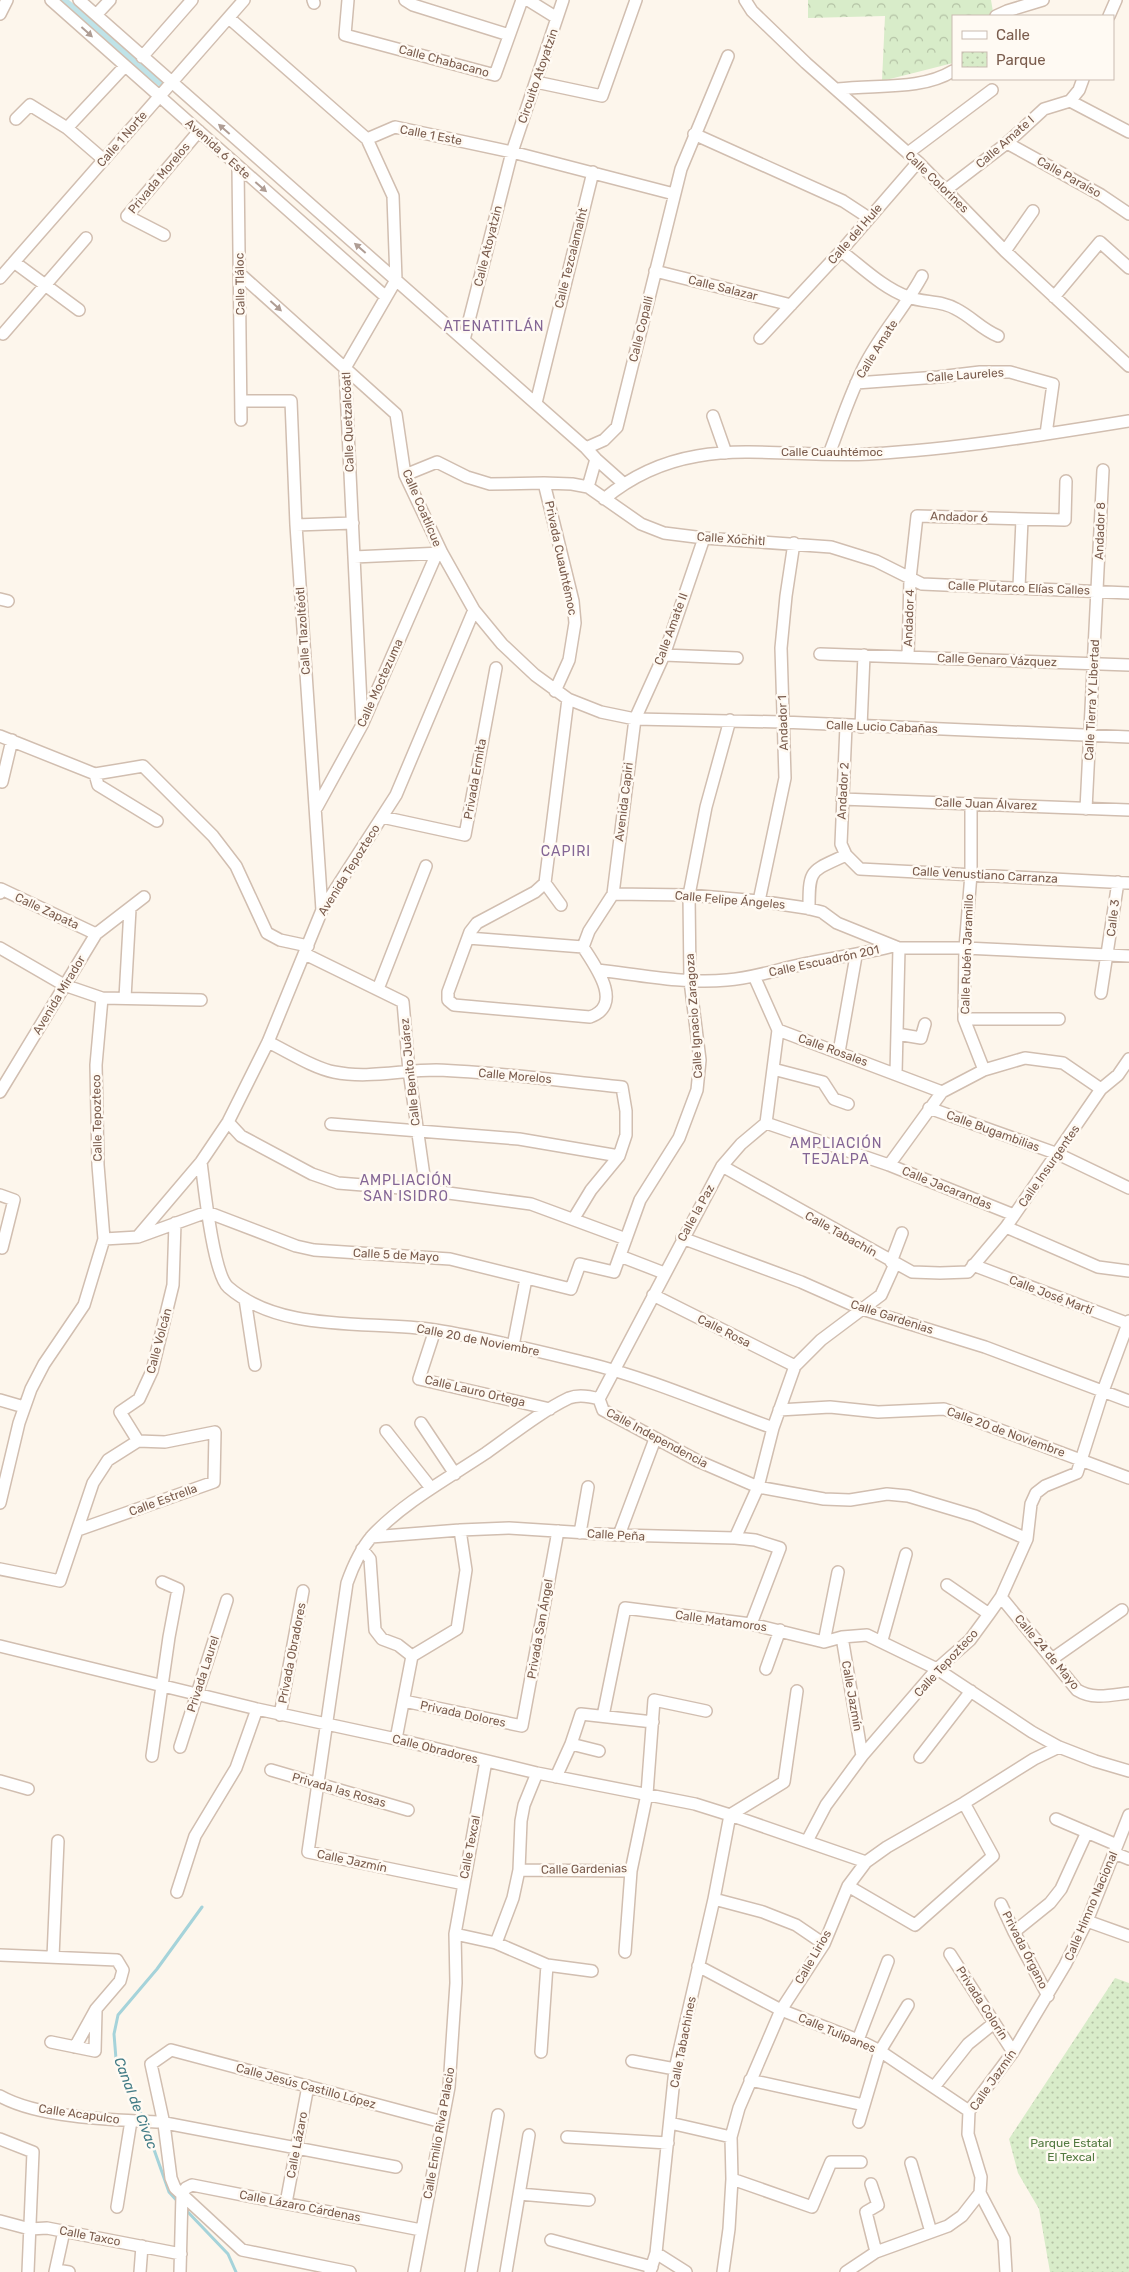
<svg xmlns="http://www.w3.org/2000/svg" width="1129" height="2272" font-family="Rubik,sans-serif">
  <defs>
    <pattern id="forest-crowns" width="20" height="18" patternUnits="userSpaceOnUse" patternTransform="scale(1.25)"><rect width="20" height="18" fill="#d8ecc9"/><path d="M2 6a3 3 0 1 1 6 0M12 15a3 3 0 1 1 6 0" fill="none" stroke="#b4c2a5"/></pattern>
    <pattern id="park-dots" width="8" height="8" patternUnits="userSpaceOnUse" patternTransform="scale(1.25)"><rect width="8" height="8" fill="#d8ecc9"/><path d="M2 2h.1M6 6h.1" fill="none" stroke="#b4c2a5" stroke-width="1.8" stroke-linecap="round"/></pattern>
  </defs>
  <rect width="100%" height="100%" fill="#fdf6ec"/>
  <path fill="url(#forest-crowns)" d="M808 0H991L993 12 990 16H953V63L882 81 885 16 808 18Z"/>
  <path fill="url(#park-dots)" d="M1115 1978 1129 1983V2272H1050L1039 2209 1018 2173 1009 2139Z"/>
  <g fill="none" stroke-linecap="round" stroke-linejoin="round">
    <path stroke="#a5d3da" stroke-width="3" d="M143 2118 116 2059 114 2034 118 2015 157 1969 202 1907
      M145 2124 169 2192 179 2203
      M185 2209 228 2254 236 2272"/>
    <path stroke="#bfe3e8" stroke-width="10" d="M61 0 168 87"/>
    <g stroke="#d1beb0" stroke-width="14">
      <path id="minor" d="M51 0 386 297
        M79 0 586 448 596 459 588 487
        M313 0 314 3
        M348 0 345 35 495 75 522 0
        M405 0 413 5 509 35
        M528 0 557 18
        M745 0 752 11 806 63 918 162 1005 251 1129 366
        M0 14 7 0
        M96 15 110 0
        M996 16 1007 11 1043 0
        M1109 16 1116 0
        M229 18 367 139 393 196 396 280 345 368 362 725
        M142 57 192 0
        M536 82 602 96 636 0
        M838 89C875 84 920 91 953 71
        M1070 101 1129 132
        M16 119 30 105 67 128 104 160
        M67 128 125 66
        M694 134 843 201 869 218
        M367 139 395 127 512 152 674 194
        M1007 143 1101 195 1129 214
        M908 153 992 90
        M238 167 241 420
        M947 189 1007 143 1044 109 1070 101 1079 90 1083 79
        M164 235 127 216 199 131
        M841 251C862 267 883 288 908 297 923 303 941 300 956 309 972 317 981 329 998 336
        M1005 251 1033 211
        M14 262 79 310
        M655 271 791 305
        M239 273 396 414 405 475 442 553 474 610 502 644 535 675 568 699 601 712 635 719 782 722 1129 737
        M0 278 244 0
        M1054 297 1100 242 1129 268
        M3 334 86 238
        M760 338 841 251 918 162
        M464 340 512 152 563 0
        M856 383 938 377 980 372H1010L1053 384 1046 434
        M241 401H291L296 525 322 910
        M536 403 593 172
        M713 416 726 453
        M586 448 604 440 617 427 681 169 728 56
        M829 454C841 423 851 390 867 361 883 331 906 306 922 276
        M596 459 623 483
        M405 475 437 462 467 477 490 484 544 483 572 484 588 487 641 524 664 533 704 538 831 547 876 561 922 584 1129 593
        M544 483 573 601 575 623 569 660 555 691
        M604 499C687 430 772 459 869 454 956 449 1043 435 1129 421
        M296 525 353 523
        M354 557 442 553
        M1019 587 1022 520
        M0 599 8 601
        M820 654 1129 665
        M664 655 737 658
        M908 656 910 579 917 516 1065 520 1066 481
        M568 699 545 883 535 892 477 923 470 932 448 992V1000L454 1005 590 1017C624 1005 596 967 583 947L589 931 613 894 635 719 664 655 704 538
        M846 726 841 844 846 855 860 869 1129 883
        M861 727 864 655
        M0 736 95 774 143 766 213 836 236 866 267 933 280 940 308 946
        M95 774 98 785 157 821
        M2 782 12 740
        M842 799 1129 810
        M971 804V874L965 948 964 1019 984 1070
        M317 807 362 725 437 553
        M1086 809 1103 470
        M382 817 465 835 496 668
        M545 883 561 905
        M0 893 1 889 96 934
        M613 894 689 895 759 901 806 908 822 912 837 923 899 948H965L1129 956
        M759 901 785 778 781 648 786 596 794 543
        M809 909C809 868 810 872 846 855
        M468 938 583 947
        M0 948 64 985 102 998 201 1000
        M305 954 403 1002 409 1071 426 1190
        M598 970C640 975 684 984 727 980 755 978 781 968 809 963 837 957 866 953 894 946
        M754 976 778 1030 942 1092
        M378 989 426 866
        M1101 993 1118 882
        M125 998 130 909
        M964 1019H1059
        M897 1034 921 1038 925 1024
        M268 1042C287 1051 313 1068 334 1072 368 1079 402 1070 436 1070 498 1072 560 1081 622 1087L626 1111V1135L619 1156 591 1190 574 1218
        M839 1052 856 956
        M773 1069 823 1082 834 1099 848 1104
        M896 1074 899 948
        M0 1092 96 934 144 897
        M929 1108 1058 1154 1129 1188
        M228 1122 241 1136 312 1174 338 1183 426 1190 531 1204 626 1239
        M766 1123 889 1165 1014 1215
        M331 1124 519 1139 619 1156
        M201 1162C204 1185 213 1273 228 1287 282 1334 369 1320 435 1330 486 1338 537 1351 587 1363 651 1379 712 1406 773 1428
        M889 1165 942 1092 984 1070 1025 1058 1063 1063 1101 1089
        M722 1166 912 1272 940 1273 968 1272 1006 1227 1101 1089 1118 1075 1129 1059
        M0 1195 14 1200 2 1248 0 1247
        M1006 1227 1098 1267 1129 1271
        M139 1235 201 1162 228 1122 268 1042 322 910 396 795 474 610
        M682 1238 801 1282 862 1309 985 1347 1129 1401
        M104 1239 138 1237 207 1212 296 1246 314 1250 450 1259 571 1289 580 1264 614 1272 640 1200 679 1138 697 1090 700 1060 690 981 689 895 706 807 730 720
        M620 1256 664 1273
        M891 1262 902 1233
        M973 1265 1129 1324
        M653 1295 795 1366
        M245 1299 255 1365
        M435 1330 419 1379 550 1409
        M513 1346 526 1279
        M599 1399 722 1166 741 1144 766 1123 778 1030
        M0 1400 24 1407
        M779 1410 830 1407 878 1412 944 1409 1129 1478
        M421 1423 455 1474
        M386 1431 431 1488
        M138 1441 120 1412 139 1399 152 1371 173 1285 175 1223
        M0 1503 19 1423 31 1389 44 1364 84 1305 104 1239 98 1165 96 1065 102 998
        M78 1530 214 1482 215 1432 165 1442 138 1441
        M580 1533 588 1487
        M619 1535 655 1439
        M371 1537 460 1530 509 1528 619 1535 735 1538 755 1540 780 1548 751 1624
        M735 1538 758 1487 773 1428 795 1366 821 1340 881 1295 895 1264
        M362 1549 370 1559 375 1630 382 1639 398 1645 412 1656
        M0 1569 60 1581 93 1483 108 1460 138 1441
        M947 1585 989 1614
        M1001 1597 1077 1690C1093 1700 1111 1695 1129 1693
        M842 1637 862 1756
        M882 1640 906 1554
        M824 1642 838 1572
        M0 1646 257 1709 396 1739 537 1773 695 1804 730 1815 866 1862
        M412 1656 457 1629 466 1570 460 1530
        M1052 1659 1122 1610
        M766 1669 780 1630
        M404 1701 522 1726 558 1531
        M280 1715 303 1591
        M603 1716 625 1608 751 1624 824 1642 842 1637 867 1635 937 1669 1032 1732 1059 1747 1095 1761 1129 1771
        M396 1739 412 1656
        M571 1744 599 1751
        M180 1747 227 1600
        M152 1756 169 1637 178 1589 162 1582
        M920 1757 971 1691
        M271 1770 408 1810
        M556 1777 571 1744 581 1714 653 1722
        M0 1781 28 1789
        M1056 1819 1117 1845
        M807 1841 826 1805 862 1756 937 1669 970 1640 989 1614 1001 1597 1027 1539 1031 1504 1036 1493 1045 1486 1077 1473 1103 1391 1129 1321
        M1114 1853 1129 1859
        M519 1870 631 1871
        M464 1884 308 1852 347 1583C353 1566 360 1550 372 1536 404 1502 447 1479 486 1453 513 1434 540 1412 569 1398 579 1394 589 1396 599 1399L603 1410 698 1461 758 1487 824 1499 850 1500 887 1494 908 1496 975 1516 1027 1539
        M848 1886 915 1925 993 1856 964 1803
        M177 1892 195 1836 236 1768 257 1709
        M714 1899 763 1912 796 1925 824 1944
        M1001 1904 1014 1932 1048 1996
        M1087 1921 1129 1936
        M1014 1932 1050 1903 1061 1889 1087 1832
        M455 1934 496 1943 547 1965 592 1971
        M496 1943 513 1898 519 1870 521 1821 524 1805 537 1773
        M625 1952 631 1871 647 1794 654 1700 706 1711
        M950 1954 1013 2052
        M0 1955 117 1960 123 1970 120 1981 96 2009 75 2047
        M53 1957 58 1841
        M698 1966 781 2010 858 2040 880 2051 969 2111
        M858 2040 888 1961
        M51 2042 95 2051 96 2011
        M541 2052 547 1965
        M632 2061 675 2069
        M750 2080 864 2105
        M934 2087 968 2044 994 2023
        M0 2096C39 2118 114 2120 160 2122L396 2167
        M859 2122 880 2051 908 2005
        M670 2123 731 2137
        M567 2137 668 2143
        M0 2139 33 2152 28 2272
        M911 2163 931 2232
        M732 2179 812 2207 831 2162H861
        M871 2184 878 2205 866 2212 876 2252
        M980 2193 1004 2239 1006 2272
        M519 2194 589 2200
        M286 2203 308 2086
        M117 2207 131 2121
        M0 2221 30 2229 47 2228 181 2254
        M551 2240 652 2267
        M656 2253 686 2272
        M56 2270 69 2272
        M55 2272 64 2231
        M140 2272 142 2246
        M180 2272 182 2194 186 2188 192 2185 421 2230
        M350 2272 242 2250 175 2188 171 2178 164 2124 151 2064 171 2050 442 2122
        M414 2272 449 2087 456 1983 455 1934 486 1761
        M471 2272 498 2115
        M506 2272 529 2135
        M650 2272 656 2253 675 2069 714 1899 730 1815 784 1782 797 1691
        M723 2272 729 2229 732 2179 731 2137 739 2108 781 2010 824 1944 848 1886 866 1862 887 1847 964 1803 1034 1759 1059 1747
        M846 2272 876 2252 948 2226 962 2216 980 2193 981 2177 968 2134 969 2111 1013 2052 1065 1965 1087 1921 1129 1815"/>
    </g>
    <use href="#minor" stroke="#fff" stroke-width="11"/>
  </g>
  <defs><path id="oneway-solid" d="M-6-.8H1V-3.2L6.5 0L1 3.2V.8H-6Z" transform="scale(1.25)"/></defs>
  <g fill="#af9d94">
    <use href="#oneway-solid" transform="translate(87 32) rotate(42)"/>
    <use href="#oneway-solid" transform="translate(224 129) rotate(-139)"/>
    <use href="#oneway-solid" transform="translate(261 187) rotate(41)"/>
    <use href="#oneway-solid" transform="translate(360 248) rotate(-139)"/>
    <use href="#oneway-solid" transform="translate(276 306) rotate(42)"/>
  </g>
  <g text-anchor="middle" stroke-width="5" stroke-linejoin="round" paint-order="stroke">
    <g font-size="12" fill="#7a5c4d" stroke="#fffaf3">
      <text transform="translate(444 61) rotate(15)" y="4">Calle Chabacano</text>
      <text transform="translate(538 76) rotate(-71)" y="4">Circuito Atoyatzin</text>
      <text transform="translate(431 135) rotate(11)" y="4">Calle 1 Este</text>
      <text transform="translate(122 139) rotate(-49)" y="4">Calle 1 Norte</text>
      <text transform="translate(1005 142) rotate(-41)" y="4">Calle Amate I</text>
      <text transform="translate(218 149) rotate(42)" y="4">Avenida 6 Este</text>
      <text transform="translate(1069 177) rotate(29)" y="4">Calle Paraíso</text>
      <text transform="translate(159 178) rotate(-50)" y="4">Privada Morelos</text>
      <text transform="translate(937 182) rotate(44)" y="4">Calle Colorines</text>
      <text transform="translate(855 234) rotate(-49)" y="4">Calle del Hule</text>
      <text transform="translate(488 246) rotate(-76)" y="4">Calle Atoyatzin</text>
      <text transform="translate(571 258) rotate(-76)" y="4">Calle Tezcalamalht</text>
      <text transform="translate(240 284) rotate(-91)" y="4">Calle Tláloc</text>
      <text transform="translate(723 288) rotate(14)" y="4">Calle Salazar</text>
      <text transform="translate(641 329) rotate(-76)" y="4">Calle Copalli</text>
      <text transform="translate(877 349) rotate(-58)" y="4">Calle Amate</text>
      <text transform="translate(965 375) rotate(-4)" y="4">Calle Laureles</text>
      <text transform="translate(348 422) rotate(-92)" y="4">Calle Quetzalcóatl</text>
      <text x="832" y="456">Calle Cuauhtémoc</text>
      <text transform="translate(422 508) rotate(67)" y="4">Calle Coatlicue</text>
      <text transform="translate(959 517) rotate(2)" y="4">Andador 6</text>
      <text transform="translate(1100 531) rotate(-88)" y="4">Andador 8</text>
      <text transform="translate(731 539) rotate(4)" y="4">Calle Xóchitl</text>
      <text transform="translate(561 558) rotate(78)" y="4">Privada Cuauhtémoc</text>
      <text transform="translate(1019 588) rotate(2)" y="4">Calle Plutarco Elías Calles</text>
      <text transform="translate(909 618) rotate(-88)" y="4">Andador 4</text>
      <text transform="translate(671 629) rotate(-70)" y="4">Calle Amate II</text>
      <text transform="translate(303 631) rotate(-94)" y="4">Calle Tlazoltéotl</text>
      <text transform="translate(997 660) rotate(2)" y="4">Calle Genaro Vázquez</text>
      <text transform="translate(380 683) rotate(-66)" y="4">Calle Moctezuma</text>
      <text transform="translate(1092 700) rotate(-87)" y="4">Calle Tierra Y Libertad</text>
      <text transform="translate(783 723) rotate(-92)" y="4">Andador 1</text>
      <text transform="translate(882 727) rotate(2)" y="4">Calle Lucio Cabañas</text>
      <text transform="translate(475 779) rotate(-80)" y="4">Privada Ermita</text>
      <text transform="translate(843 791) rotate(-87)" y="4">Andador 2</text>
      <text transform="translate(624 802) rotate(-83)" y="4">Avenida Capiri</text>
      <text transform="translate(986 804) rotate(2)" y="4">Calle Juan Álvarez</text>
      <text transform="translate(349 870) rotate(-58)" y="4">Avenida Tepozteco</text>
      <text transform="translate(985 875) rotate(3)" y="4">Calle Venustiano Carranza</text>
      <text transform="translate(730 900) rotate(5)" y="4">Calle Felipe Ángeles</text>
      <text transform="translate(47 911) rotate(25)" y="4">Calle Zapata</text>
      <text transform="translate(1113 918) rotate(-83)" y="4">Calle 3</text>
      <text transform="translate(967 954) rotate(-88)" y="4">Calle Rubén Jaramillo</text>
      <text transform="translate(824 961) rotate(-12)" y="4">Calle Escuadrón 201</text>
      <text transform="translate(59 995) rotate(-59)" y="4">Avenida Mirador</text>
      <text transform="translate(694 1016) rotate(-94)" y="4">Calle Ignacio Zaragoza</text>
      <text transform="translate(833 1050) rotate(20)" y="4">Calle Rosales</text>
      <text transform="translate(410 1072) rotate(-96)" y="4">Calle Benito Juárez</text>
      <text transform="translate(515 1076) rotate(5)" y="4">Calle Morelos</text>
      <text transform="translate(97 1118) rotate(-91)" y="4">Calle Tepozteco</text>
      <text transform="translate(993 1131) rotate(20)" y="4">Calle Bugambilias</text>
      <text transform="translate(1049 1166) rotate(-55)" y="4">Calle Insurgentes</text>
      <text transform="translate(947 1188) rotate(22)" y="4">Calle Jacarandas</text>
      <text transform="translate(696 1213) rotate(-61)" y="4">Calle la Paz</text>
      <text transform="translate(841 1234) rotate(29)" y="4">Calle Tabachín</text>
      <text transform="translate(396 1255) rotate(3)" y="4">Calle 5 de Mayo</text>
      <text transform="translate(1051 1295) rotate(21)" y="4">Calle José Martí</text>
      <text transform="translate(892 1317) rotate(18)" y="4">Calle Gardenias</text>
      <text transform="translate(724 1331) rotate(27)" y="4">Calle Rosa</text>
      <text transform="translate(478 1340) rotate(11)" y="4">Calle 20 de Noviembre</text>
      <text transform="translate(159 1341) rotate(-75)" y="4">Calle Volcán</text>
      <text transform="translate(475 1391) rotate(13)" y="4">Calle Lauro Ortega</text>
      <text transform="translate(1006 1432) rotate(20)" y="4">Calle 20 de Noviembre</text>
      <text transform="translate(657 1438) rotate(28)" y="4">Calle Independencia</text>
      <text transform="translate(163 1500) rotate(-20)" y="4">Calle Estrella</text>
      <text transform="translate(616 1535) rotate(3)" y="4">Calle Peña</text>
      <text transform="translate(721 1621) rotate(8)" y="4">Calle Matamoros</text>
      <text transform="translate(540 1629) rotate(-80)" y="4">Privada San Ángel</text>
      <text transform="translate(1047 1652) rotate(50)" y="4">Calle 24 de Mayo</text>
      <text transform="translate(292 1653) rotate(-79)" y="4">Privada Obradores</text>
      <text transform="translate(946 1663) rotate(-47)" y="4">Calle Tepozteco</text>
      <text transform="translate(203 1674) rotate(-72)" y="4">Privada Laurel</text>
      <text transform="translate(852 1696) rotate(80)" y="4">Calle Jazmín</text>
      <text transform="translate(463 1714) rotate(12)" y="4">Privada Dolores</text>
      <text transform="translate(435 1749) rotate(14)" y="4">Calle Obradores</text>
      <text transform="translate(339 1790) rotate(16)" y="4">Privada las Rosas</text>
      <text transform="translate(470 1847) rotate(-79)" y="4">Calle Texcal</text>
      <text transform="translate(352 1861) rotate(12)" y="4">Calle Jazmín</text>
      <text transform="translate(584 1869) rotate(-1)" y="4">Calle Gardenias</text>
      <text transform="translate(1091 1906) rotate(-67)" y="4">Calle Himno Nacional</text>
      <text transform="translate(1025 1950) rotate(63)" y="4">Privada Órgano</text>
      <text transform="translate(813 1957) rotate(-60)" y="4">Calle Lirios</text>
      <text transform="translate(982 2003) rotate(57)" y="4">Privada Colorín</text>
      <text transform="translate(837 2033) rotate(23)" y="4">Calle Tulipanes</text>
      <text transform="translate(683 2042) rotate(-79)" y="4">Calle Tabachines</text>
      <text transform="translate(993 2080) rotate(-55)" y="4">Calle Jazmín</text>
      <text transform="translate(306 2086) rotate(15)" y="4">Calle Jesús Castillo López</text>
      <text transform="translate(79 2114) rotate(8)" y="4">Calle Acapulco</text>
      <text transform="translate(439 2133) rotate(-80)" y="4">Calle Emilio Riva Palacio</text>
      <text transform="translate(297 2145) rotate(-79)" y="4">Calle Lázaro</text>
      <text transform="translate(300 2206) rotate(11)" y="4">Calle Lázaro Cárdenas</text>
      <text transform="translate(90 2236) rotate(11)" y="4">Calle Taxco</text>
    </g>
    <g font-size="12" fill="#537a41" stroke="#fffaf3">
      <text x="1071" y="2147">Parque Estatal<tspan x="1071" dy="14">El Texcal</tspan></text>
    </g>
    <g font-size="14" letter-spacing="1" fill="#846695" stroke="#fffaf3">
      <text x="494" y="331">ATENATITLÁN</text>
      <text x="566" y="856">CAPIRI</text>
      <text x="836" y="1148">AMPLIACIÓN<tspan x="836" dy="16">TEJALPA</tspan></text>
      <text x="406" y="1185">AMPLIACIÓN<tspan x="406" dy="16">SAN ISIDRO</tspan></text>
    </g>
    <g font-size="14" font-style="italic" fill="#437c86" stroke="#fffaf3">
      <text transform="translate(136 2103) rotate(69)" y="5">Canal de Civac</text>
    </g>
  </g>
  <rect x="952" y="15" width="162" height="65" fill="#fffaf3" stroke="#cabbb1"/>
  <rect x="962" y="31" width="25" height="8" fill="#ffffff" stroke="#cabbb1"/>
  <text x="996" y="40" font-size="15" fill="#7a5c4d">Calle</text>
  <rect x="962" y="52" width="25" height="15" fill="url(#park-dots)" stroke="#cabbb1"/>
  <text x="996" y="65" font-size="15" fill="#7a5c4d">Parque</text>
</svg>
